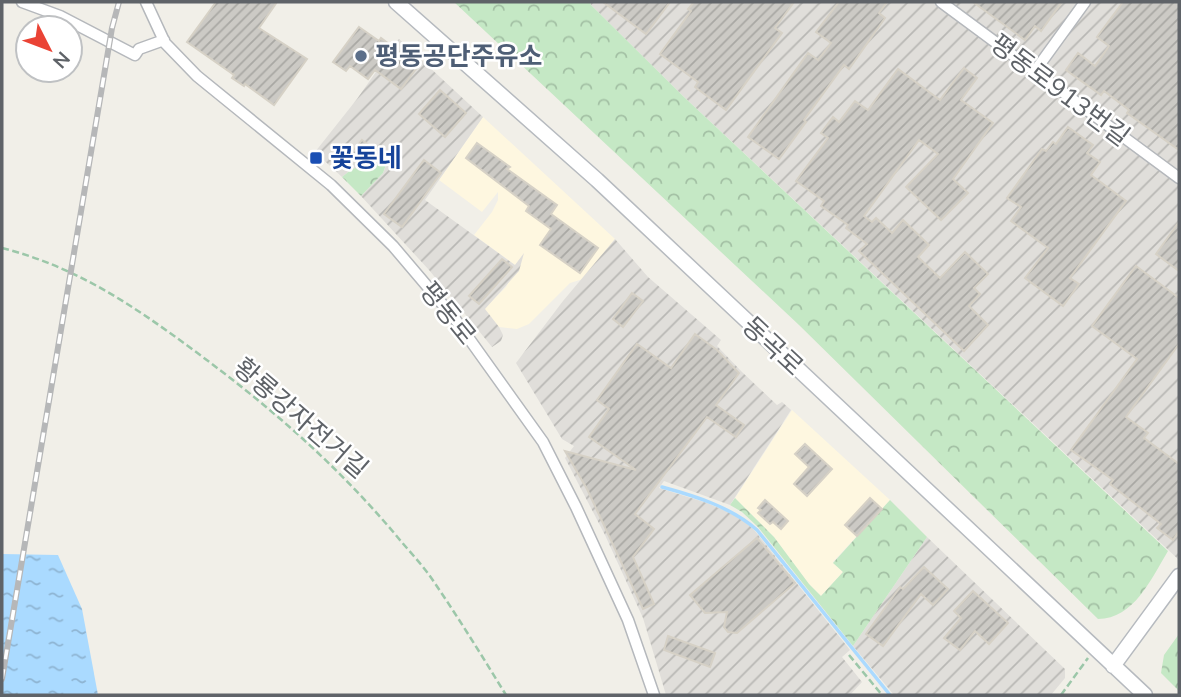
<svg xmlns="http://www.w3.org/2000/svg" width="1181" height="697" font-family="Mulish,'Noto Sans KR',sans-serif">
  <defs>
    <pattern id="industrial-furrows" width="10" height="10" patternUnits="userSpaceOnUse" patternTransform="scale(1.75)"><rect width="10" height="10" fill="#e0deda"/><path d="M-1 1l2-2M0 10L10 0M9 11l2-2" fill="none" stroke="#b9b8b5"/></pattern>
    <pattern id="forest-crowns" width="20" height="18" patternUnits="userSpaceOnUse" patternTransform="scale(1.75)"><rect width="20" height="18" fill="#c5e8c5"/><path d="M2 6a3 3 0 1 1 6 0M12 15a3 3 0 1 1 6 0" fill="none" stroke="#a3c0a4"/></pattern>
    <pattern id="water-ripples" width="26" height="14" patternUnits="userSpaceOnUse" patternTransform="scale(1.75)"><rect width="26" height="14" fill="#aadaff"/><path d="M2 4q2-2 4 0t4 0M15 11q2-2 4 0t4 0" fill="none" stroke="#8eb4d2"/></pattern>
    <pattern id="building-hatch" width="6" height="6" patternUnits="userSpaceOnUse" patternTransform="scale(1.75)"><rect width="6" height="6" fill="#cccac5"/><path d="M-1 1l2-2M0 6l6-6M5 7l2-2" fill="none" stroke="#a9a8a4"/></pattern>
  </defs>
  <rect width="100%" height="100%" fill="#f1efe8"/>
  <path fill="#fef7e0" d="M483 117 615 239 583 279 570 283 529 324 517 329 499 327 484 309 506 287 523 255 515 265 474 235 492 212 498 200V192L482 212 439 180Z
    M792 410 890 500 833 562 843 572 821 596 809 584 774 537 735 498Z"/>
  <path fill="url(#industrial-furrows)" d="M590 2H1179V560L684 97 591 5Z
    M399 39 483 117 425 200 515 265 524 253 519 271 485 309 499 327 503 335 501 341 492 347 429 270 361 196 383 173 387 163 352 169 342 177 315 152 357 99Z
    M615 239 648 277 721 340 717 346 742 372 777 405 782 402 791 410 730 505 664 481 659 488 707 503 742 518 755 531 850 650 842 657 862 682 850 695H666L643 618 605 535 565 458 574 446 562 439 516 363 563 301Z
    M927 537 1065 669V678L1051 695H894L853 646Z"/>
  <path fill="url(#forest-crowns)" d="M454 2H590L591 5 684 97 1168 551C1151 579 1134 619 1098 619L799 325Z
    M387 162 383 173 361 196 342 177 352 169Z
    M735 498 774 537 809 584 821 596 843 572 833 563 890 500 927 537 853 646 758 527 742 512 730 505Z
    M1179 634V691L1161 673 1164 655Z"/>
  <path fill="url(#water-ripples)" d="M2 554 58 555 82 609 98 695H2Z"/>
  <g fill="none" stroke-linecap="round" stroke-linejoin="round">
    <path stroke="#aadaff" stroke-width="3.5" d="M662 487C695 496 731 507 757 530L890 695"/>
  </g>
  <path fill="url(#building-hatch)" stroke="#d6d1c6" stroke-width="2" d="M216 2H277L259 28 307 59 274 105 245 84 244 86 232 78 234 75 187 42Z
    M603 2H670L646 34Z
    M694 2H794L775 28 782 33 726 110 695 87 698 82 660 54 691 11 688 9Z
    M839 2H887L879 13 885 18 849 69 844 65 804 120 806 122 779 159 748 137 808 53 818 60 831 43 816 32Z
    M973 2H1062L1041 31 1035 26 1025 40Z
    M1123 2H1179V150L1127 113 1129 110 1104 91 1101 95 1066 70 1078 53 1095 66 1109 46 1097 37Z
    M359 27 379 41 381 38 418 66 401 89 375 70 368 79 350 66 346 71 333 62Z
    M964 68 977 78 961 100 993 123 953 179 968 193 941 220 906 187 938 154 919 140 864 216 872 222 876 218 892 233 903 220 929 245 918 257 940 278 965 252 988 274 974 288 980 294 969 306 988 325 964 351 859 251 867 244 846 228 848 225 821 206 824 201 796 181 828 138 821 133 833 117 839 122 855 101 868 110 898 69 940 100Z
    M440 90 466 113 445 137 419 114Z
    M1068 127 1093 145 1087 153 1100 162 1091 175 1126 201 1070 278 1079 284 1063 306 1025 278 1048 248 1011 221 1021 207 1007 198 1042 149 1046 151 1053 142 1056 144Z
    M362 140 380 153 374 163 355 149Z
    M477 143 510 167 507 169 557 205 551 214 598 248 580 273 540 245 551 229 526 211 529 206 466 158Z
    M424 160 441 173 402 227 384 214Z
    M1179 222V271L1156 254Z
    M502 259 512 267 479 304 469 296Z
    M1136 266 1179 298V344L1126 417 1148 433 1144 438 1179 464V531L1173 540 1157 528 1161 524 1110 484 1113 480 1071 450 1137 359 1092 326Z
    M632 293 643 301 623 327 613 319Z
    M695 334 717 350 739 373 716 405 744 425 736 437 707 417 635 514 654 529 633 557 654 604 643 609 587 489 565 451 636 470 589 437 609 409 597 400 637 344 671 368Z
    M805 444 832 469 807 496 794 484 809 467 795 454Z
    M870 498 882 509 857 536 845 525Z
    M765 500 788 521 781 529 773 522 770 524 758 513 761 510 758 508Z
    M757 538 795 583 737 633 728 632 724 627 727 612 705 613 690 595Z
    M924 567 948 589 933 605 921 594 883 646 866 634 900 587 903 589Z
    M973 591 1008 623 989 644 975 631 960 650 944 638 961 618 954 611Z
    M668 636 715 653 710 667 664 650Z"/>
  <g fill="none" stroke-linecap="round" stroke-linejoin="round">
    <g stroke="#b5b8bc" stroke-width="13">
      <path id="street" d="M22 2 60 16 135 55 139 49 164 40
        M146 2 165 43 197 76 331 185 393 246 455 319 543 442 576 507 628 620 654 695
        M941 2 1179 178
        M1035 71 1085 2"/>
    </g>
    <g stroke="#b6babf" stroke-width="17">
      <path id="secondary" d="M396 2 597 180 1145 695
        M1113 666 1179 576"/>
    </g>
    <path stroke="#9cc7a9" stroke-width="2.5" stroke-dasharray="7 3.5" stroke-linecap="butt" d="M2 248C76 267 131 304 192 349 269 406 333 461 395 534 407 549 421 563 432 579 458 617 482 656 506 695
      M849 655 882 695
      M1061 695 1088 658"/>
    <use href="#street" stroke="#fff" stroke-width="10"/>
    <use href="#secondary" stroke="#fff" stroke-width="14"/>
    <g stroke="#b6b7b8" stroke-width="6">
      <path id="rail" d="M2 679 112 28 119 2"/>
    </g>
    <use href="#rail" stroke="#fff" stroke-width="3.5" stroke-dasharray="10" stroke-linecap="butt"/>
  </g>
  <circle fill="#5c6f8a" stroke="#fff" stroke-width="2.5" cx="361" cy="56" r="7"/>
  <rect fill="#1a4fb4" stroke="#fff" stroke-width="2.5" x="309" y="151" width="14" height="14" rx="3.5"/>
  <g text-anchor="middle" stroke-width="5" stroke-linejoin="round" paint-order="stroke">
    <g font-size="26" font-weight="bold" fill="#4e5e75" stroke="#fff" text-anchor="start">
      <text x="375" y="65">평동공단주유소</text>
    </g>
    <g font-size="26" fill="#5f6368" stroke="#fff">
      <text transform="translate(1060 90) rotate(37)" y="9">평동로913번길</text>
      <text transform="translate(448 313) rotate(51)" y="9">평동로</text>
      <text transform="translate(773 346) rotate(43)" y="9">동곡로</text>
      <text transform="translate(301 418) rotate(41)" y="9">황룡강자전거길</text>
    </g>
    <g font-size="26" font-weight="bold" fill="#164399" stroke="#fff" text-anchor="start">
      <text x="330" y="167">꽃동네</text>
    </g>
  </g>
  <rect width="1181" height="697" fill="none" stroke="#5f6368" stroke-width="7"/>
  <g transform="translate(49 49) rotate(132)"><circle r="33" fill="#ffffff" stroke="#bfc1c3" stroke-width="2"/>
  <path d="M0-5L12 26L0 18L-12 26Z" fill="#ea4335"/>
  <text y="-10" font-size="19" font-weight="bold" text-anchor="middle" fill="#5f6368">N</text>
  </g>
</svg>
